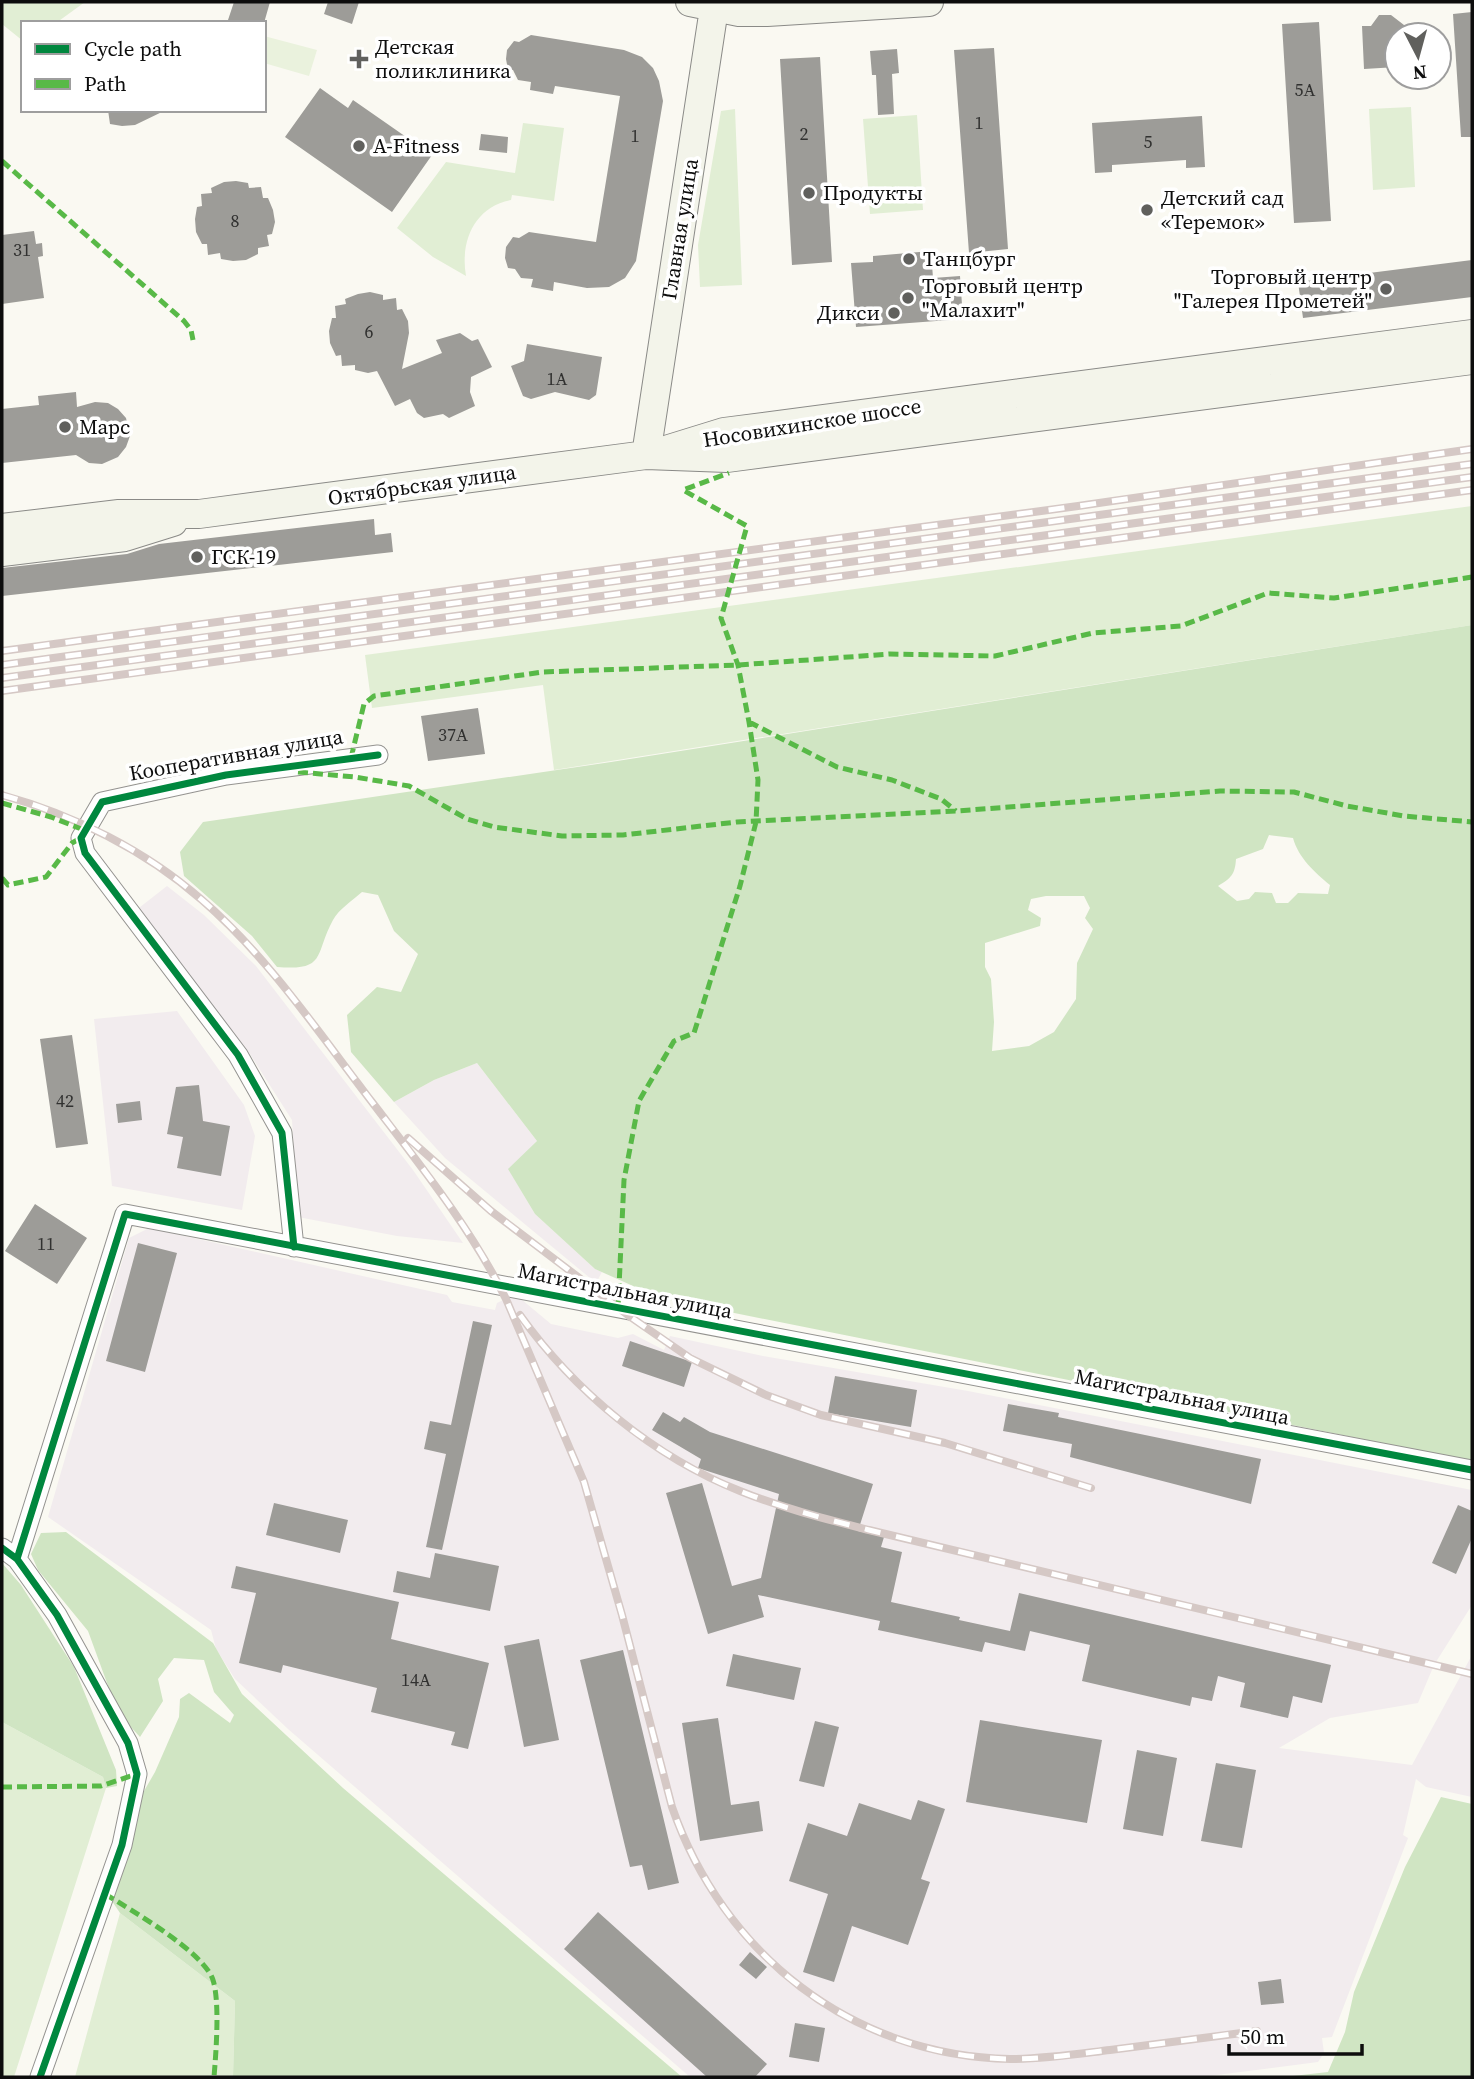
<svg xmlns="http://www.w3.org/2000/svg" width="1474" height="2079" font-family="'Source Serif 4',serif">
  <rect width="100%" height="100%" fill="#faf9f2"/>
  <path fill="#f2ecee" d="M167 886 204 915 256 966 413 1170 463 1243 397 1236 298 1217 292 1120 248 1051 135 911Z
    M177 1011 244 1105 255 1136 242 1210 112 1186 94 1019Z
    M477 1063 537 1141 509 1170 535 1214 595 1269 602 1272 596 1283 445 1158 394 1102 434 1080Z
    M149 1228 447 1295 452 1302 495 1310 497 1303 515 1294 551 1324 618 1338 633 1334 664 1350 670 1336 763 1356 968 1391 1472 1490V1605L1434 1665 1418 1703 1330 1718 1279 1748 1412 1765 1472 1655V1797L1426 1787 1416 1779 1403 1835 1408 1838 1332 2037 1322 2038 1324 2053 1318 2062 1201 2077H690L288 1729 235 1679 216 1649 211 1630 48 1517 129 1238Z"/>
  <path fill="#e1eed4" d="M2 2H85L56 23H23V41L2 24Z
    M1411 107 1415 187 1373 190 1369 109Z
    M735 109 742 285 700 287 698 245 721 111Z
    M917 115 923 210 870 214 863 119Z
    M523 123 564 128 554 201 512 195 511 200C474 207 460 242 466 276L433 257 397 228 446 162 515 173Z
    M1472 506V625L554 770 543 685 372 708 365 655Z
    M2 1722 103 1777 106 1788 14 2077H2Z
    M120 1913 235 2001 233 2077H75Z"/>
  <path fill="#d0e5c3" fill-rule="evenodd" d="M1472 625V1461L660 1298 595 1269 535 1214 508 1169 537 1141 477 1063 434 1080 394 1102 351 1052 347 1015 377 987 401 992 418 954 394 931 378 895 362 892C353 900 339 909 333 920 314 955 327 971 277 967L252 936 184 876 180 852 203 822 611 762ZM1269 835 1293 838C1298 857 1315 873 1330 885L1328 894 1298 893 1288 903H1276L1272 893 1255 892 1249 899 1237 901 1218 886C1231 878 1235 875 1236 859L1263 849ZM1046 896H1084L1090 908 1085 918 1093 929 1077 963 1076 999 1054 1032 1029 1046 992 1051 994 1022 991 979 985 967V943L1040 926 1041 918 1028 910 1031 899Z
    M66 1532 213 1643 242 1694 343 1788 682 2077H233L235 2001 120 1913 112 1901 140 1798 155 1772 179 1717 180 1699 189 1693 230 1723 234 1715 214 1692 204 1660 174 1658 158 1679 163 1701 140 1737 118 1713 88 1631 38 1570 31 1554 41 1533Z
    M2 1563 21 1585 74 1667 116 1770 117 1786 106 1788 103 1777 2 1722Z
    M1441 1797 1472 1804V2077H1284L1328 2072 1345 2032 1354 1992 1405 1867Z"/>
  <path fill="#eaf2dd" d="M264 36 317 50 309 76 264 63Z"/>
  <path fill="#9d9c98" d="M234 2H270L264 23H227Z
    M328 2H359L352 24 324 14Z
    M1472 12V137H1461L1453 14Z
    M1379 15H1391L1417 35H1397V67L1364 69 1362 26H1371Z
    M1319 22 1331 221 1294 223 1282 24Z
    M531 35 624 50 642 57 653 68 659 81 663 101 636 261 625 278 609 287 587 288 554 282 553 291 531 287 533 279 521 278 515 269 508 268 505 258 506 247 513 237 519 238 529 232 596 242 620 96 555 86 553 94 530 90 531 82 518 80 513 70H508L506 59 507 50 514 41 519 42Z
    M994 48 1008 249 969 253 954 50Z
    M897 49 899 73 892 74 894 114 878 115 876 75H872L870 51Z
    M820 57 832 262 792 265 780 59Z
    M320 88 348 108 353 100 432 155 392 212 285 137Z
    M108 110H166L135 125 122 126 110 124Z
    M1202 116 1205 167 1186 168V160L1112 165V172L1095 173 1092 123Z
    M481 134 508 137 507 153 479 150Z
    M236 181 248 183 249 188 261 187 263 198H268L273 210 275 222 272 234 267 235 269 246 258 248V254L246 260 233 261 221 259 220 253 208 255 207 244H202L196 232 195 219 197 207 202 206 201 194 212 193 211 188 224 182Z
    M34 231 36 244 42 243 43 256 38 257 44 298 2 304V235Z
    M931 251 933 278 960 276 963 319 856 327 851 263 873 262V256Z
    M1472 260V297L1303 318 1298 282Z
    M370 292 383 295V300L396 298 397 310 402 309 408 321 409 333 402 369 442 353 436 340 460 333 472 341 478 339 492 367 471 377 470 392 475 406 449 418 443 414 424 418 417 413 410 399 395 406 377 371 368 373 355 370V365L342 366 341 355 336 356 330 343 329 331 332 318H336L335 306 346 304 345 299 358 294Z
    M527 344 602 357 596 395 589 400 555 392 531 399 523 396 511 366 524 361Z
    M76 392 77 407 95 402 108 403 118 409 126 418 130 436 126 447 118 457 102 464 89 463 76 455 2 463V409L39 405 38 396Z
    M374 519 375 535 391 533 393 552 2 596V568L127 554 159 544Z
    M478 708 485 754 428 761 421 716Z
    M72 1035 88 1144 56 1148 40 1039Z
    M199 1085 203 1121 230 1126 221 1176 177 1168 183 1137 167 1134 176 1087Z
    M140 1101 142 1120 118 1123 116 1104Z
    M35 1204 87 1238 57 1284 5 1251Z
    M138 1243 177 1253 145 1372 106 1361Z
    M473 1321 492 1325 442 1550 426 1547 446 1454 424 1449 430 1421 451 1425Z
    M630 1341 692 1362 684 1387 622 1366Z
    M835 1376 917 1390 911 1427 828 1413Z
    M1008 1404 1059 1413 1058 1417 1261 1459 1251 1504 1070 1457 1072 1444 1003 1431Z
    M663 1412 680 1422 684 1417 710 1432 873 1484 858 1531 884 1537 881 1547 902 1552 891 1602 960 1617 959 1620 1010 1631 1019 1593 1331 1665 1322 1703 1293 1696 1288 1718 1240 1707 1245 1683 1218 1676 1212 1701 1192 1697 1190 1706 1082 1681 1090 1645 1030 1631 1025 1651 985 1642 982 1652 878 1630 880 1621 758 1595 764 1617 708 1634 666 1493 702 1483 732 1586 761 1578 779 1494 698 1468 701 1459 652 1430Z
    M274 1503 348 1520 340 1553 266 1535Z
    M1458 1505 1472 1511V1538L1456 1574 1432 1563Z
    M435 1553 499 1566 490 1611 393 1592 397 1571 430 1578Z
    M236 1566 399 1602 391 1639 489 1663 468 1749 451 1745 455 1732 371 1712 377 1688 283 1665 281 1673 239 1663 256 1593 231 1588Z
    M539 1639 559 1740 524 1747 504 1646Z
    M623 1650 679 1883 648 1890 642 1865 630 1867 580 1660Z
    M733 1654 801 1668 794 1700 726 1686Z
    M718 1718 731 1805 759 1801 763 1831 700 1841 682 1723Z
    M980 1720 1102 1740 1087 1823 966 1802Z
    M815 1721 839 1727 824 1787 799 1781Z
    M1137 1750 1177 1758 1163 1836 1123 1829Z
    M1216 1763 1256 1770 1242 1848 1201 1841Z
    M918 1800 945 1809 921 1879 930 1882 908 1945 852 1926 834 1982 803 1972 828 1894 789 1881 808 1823 847 1836 859 1803 911 1820Z
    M598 1912 767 2064 755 2077H707L564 1949Z
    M750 1952 767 1967 756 1979 739 1965Z
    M1281 1979 1284 2003 1261 2005 1258 1982Z
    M795 2023 825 2028 819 2062 789 2057Z"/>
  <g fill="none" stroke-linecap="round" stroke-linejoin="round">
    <g stroke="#949390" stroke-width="21">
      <path id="street" d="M294 1247 282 1133 238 1055 85 853 81 838 102 802 226 775 378 755
        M2 1548 17 1559 57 1615 128 1743 137 1774 122 1845 40 2077
        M17 1559 125 1214 1472 1470"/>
    </g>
    <g stroke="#8a8a87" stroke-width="30">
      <path id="secondary" d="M690 2 739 12H767L929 2
        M669 449 724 432 1472 334
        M646 455 715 2
        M2 528 119 514H199L646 455 727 458 1472 360
        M2 552 125 537 173 522"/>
    </g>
    <use href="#street" stroke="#fefefd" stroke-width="19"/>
    <use href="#secondary" stroke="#f3f4ea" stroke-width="28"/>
    <g stroke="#d5c8c5" stroke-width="8">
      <path id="rail" d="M2 651 1078 506 1472 449
        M2 665 1472 464
        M2 678 1472 477
        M2 691 1472 490
        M2 795C74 815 145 850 202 900 268 957 319 1033 372 1102 420 1165 471 1228 506 1299L584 1482 622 1615 672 1807C723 1954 852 2056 1010 2059 1044 2059 1077 2054 1110 2050 1159 2044 1208 2037 1257 2031
        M408 1138 491 1211 632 1318 690 1358 766 1395 821 1415 945 1443 1091 1488
        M520 1315C574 1391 654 1457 740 1491 782 1508 826 1519 869 1530L1472 1674"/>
    </g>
    <use href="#rail" stroke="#fff" stroke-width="5" stroke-dasharray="16" stroke-linecap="butt"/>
    <path stroke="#58b947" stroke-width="5" stroke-dasharray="10 5" stroke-linecap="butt" d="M2 161 184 321 191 330 193 340
      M749 722 837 767 892 780 941 799 956 811
      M351 758 364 704 374 696 543 672 738 665 890 654 995 656 1093 633 1181 626 1268 593 1334 598 1472 577
      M298 772 355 777 409 786 467 819 494 827 562 836 623 835 737 822 956 811 1220 791 1294 792 1347 806 1404 816 1472 822
      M2 803 51 817 84 830
      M2 878 8 885 46 877 72 843 81 838
      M618 1308 624 1180 639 1101 674 1041 694 1033 740 886 756 822 758 780 749 722 738 665 721 618 747 526 683 490 729 473
      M2 1787 101 1786 137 1774
      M105 1894C131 1910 204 1952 213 1980 220 2002 216 2053 214 2077"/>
    <g stroke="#fff" stroke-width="11">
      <path id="cycleway" d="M294 1247 282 1133 238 1055 85 853 81 838 102 802 226 775 378 755
        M2 1548 17 1559 57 1615 128 1743 137 1774 122 1845 40 2077
        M17 1559 125 1214 1472 1470"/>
    </g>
    <use href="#cycleway" stroke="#00873e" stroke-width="7"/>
  </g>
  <g fill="#60605d" stroke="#fff" stroke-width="2.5">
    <path d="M355.5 48.5h7v7h7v7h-7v7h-7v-7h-7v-7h7z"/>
    <circle cx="359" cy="146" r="7"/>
    <circle cx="809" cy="193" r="7"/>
    <circle cx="1147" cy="210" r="7"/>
    <circle cx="909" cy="259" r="7"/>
    <circle cx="1386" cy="289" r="7"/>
    <circle cx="908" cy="298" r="7"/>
    <circle cx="894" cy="313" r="7"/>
    <circle cx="65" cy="427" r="7"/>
    <circle cx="197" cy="557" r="7"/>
  </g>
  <g text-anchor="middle" stroke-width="7" stroke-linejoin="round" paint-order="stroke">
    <g font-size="18" fill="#313130">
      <text x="1305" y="96">5А</text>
      <text x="979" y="129">1</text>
      <text x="804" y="140">2</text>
      <text x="635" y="142">1</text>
      <text x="1148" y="148">5</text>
      <text x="235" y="227">8</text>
      <text x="22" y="256">31</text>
      <text x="369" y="338">6</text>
      <text x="557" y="385">1А</text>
      <text x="453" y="741">37А</text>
      <text x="65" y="1107">42</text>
      <text x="46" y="1250">11</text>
      <text x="416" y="1686">14А</text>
    </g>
    <g font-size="21" fill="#0d0d0d" stroke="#fff" text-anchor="start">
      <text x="375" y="54">Детская<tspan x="375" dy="24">поликлиника</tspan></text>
      <text x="373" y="153">A-Fitness</text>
      <text x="823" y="200">Продукты</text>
      <text x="1161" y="205">Детский сад<tspan x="1161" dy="24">«Теремок»</tspan></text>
      <text x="923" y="266">Танцбург</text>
      <text x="1372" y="284" text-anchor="end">Торговый центр<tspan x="1372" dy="24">"Галерея Прометей"</tspan></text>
      <text x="922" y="293">Торговый центр<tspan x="922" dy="24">"Малахит"</tspan></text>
      <text x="880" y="320" text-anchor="end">Дикси</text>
      <text x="79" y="434">Марс</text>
      <text x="211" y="564">ГСК-19</text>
    </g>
    <g font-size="21" fill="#0d0d0d" stroke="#fff">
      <text transform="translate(680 229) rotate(-81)" y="7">Главная улица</text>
      <text transform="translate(812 423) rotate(-9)" y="7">Носовихинское шоссе</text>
      <text transform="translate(422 485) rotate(-8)" y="7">Октябрьская улица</text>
      <text transform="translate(236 755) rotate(-10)" y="7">Кооперативная улица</text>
      <text transform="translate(625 1291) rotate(11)" y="7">Магистральная улица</text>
      <text transform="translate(1182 1397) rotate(11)" y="7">Магистральная улица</text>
    </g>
  </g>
  <rect width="1474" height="2079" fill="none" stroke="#0d0d0d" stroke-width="7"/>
  <rect x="21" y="21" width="245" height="91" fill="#ffffff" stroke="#9e9e9e" stroke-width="2"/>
  <rect x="35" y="44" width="35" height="10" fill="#00873e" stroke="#9e9e9e" stroke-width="2"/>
  <text x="84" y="56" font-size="21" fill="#0d0d0d">Cycle path</text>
  <rect x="35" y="79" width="35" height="10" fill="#58b947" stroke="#9e9e9e" stroke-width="2"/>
  <text x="84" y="91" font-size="21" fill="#0d0d0d">Path</text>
  <g transform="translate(1418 56) rotate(174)"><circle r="33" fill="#ffffff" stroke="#9e9e9e" stroke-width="2"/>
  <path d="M0-5L12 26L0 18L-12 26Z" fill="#60605d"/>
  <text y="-10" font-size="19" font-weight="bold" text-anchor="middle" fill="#0d0d0d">N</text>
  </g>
  <path d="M1229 2044v10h133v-10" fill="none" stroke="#0d0d0d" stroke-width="3.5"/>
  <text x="1240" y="2044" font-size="21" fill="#0d0d0d" stroke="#ffffff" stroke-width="5" paint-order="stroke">50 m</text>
</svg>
